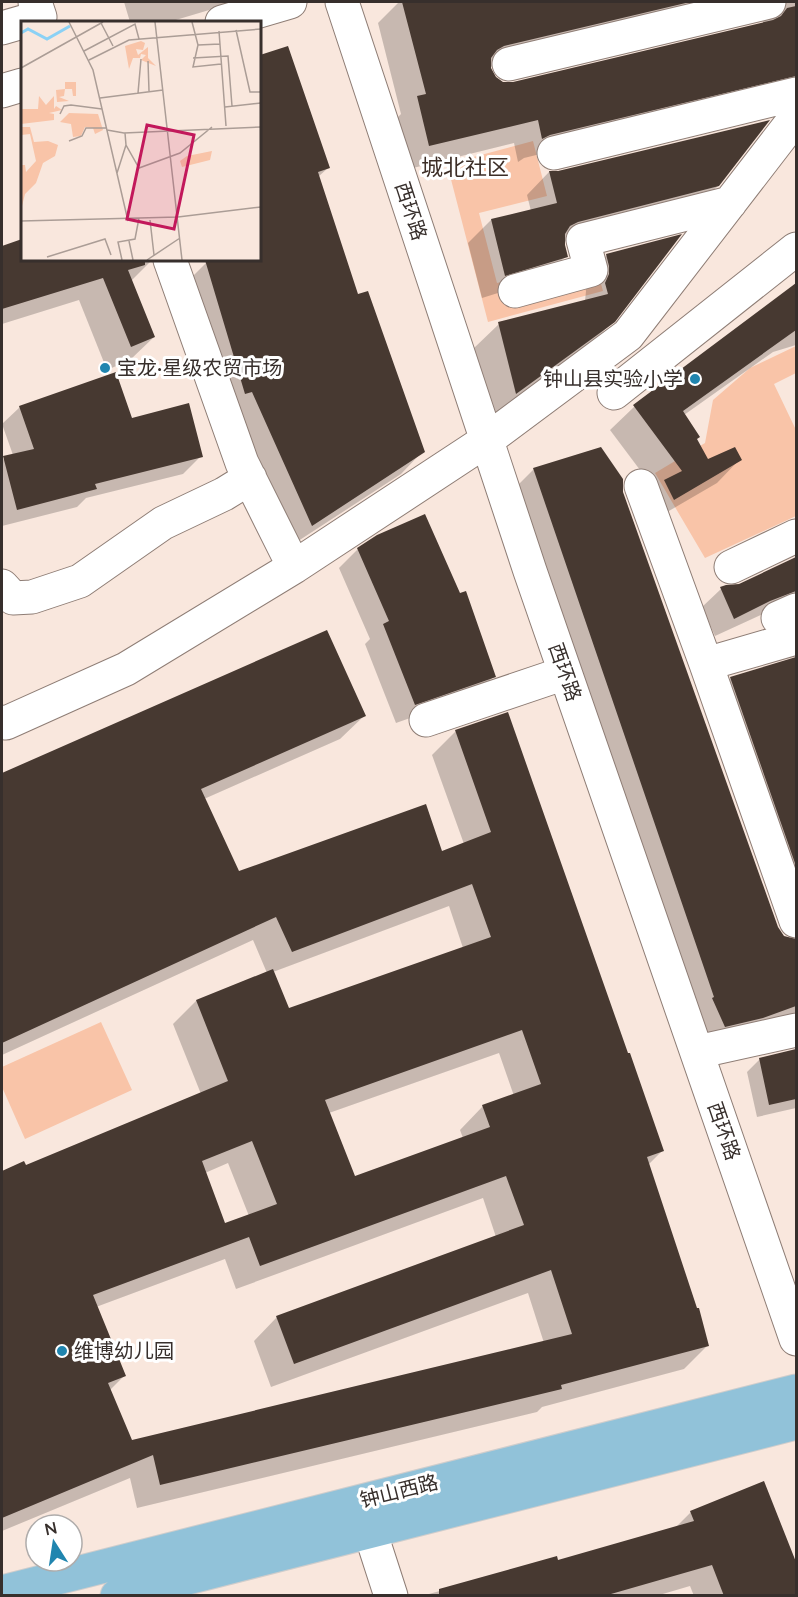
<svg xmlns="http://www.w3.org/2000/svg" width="798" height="1597" font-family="Lato,'Noto Sans SC',sans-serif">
  <rect width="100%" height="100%" fill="#f9e7dd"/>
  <path fill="#f9c4a8" d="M533 141 547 196 479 213 497 283 594 258 603 291 488 322 447 164Z
    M796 346V373L774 384 796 430V516L705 558 655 473 705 443 713 400 750 368Z
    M101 1022 132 1090 25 1139 2 1087V1067Z"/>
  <path fill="#0003" fill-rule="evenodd" d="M124 2H230L226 5 169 22H130Z
    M399 2H796V94L766 99 524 158 518 162 514 143 405 170 393 122 401 114 378 23ZM740 7 758 13 764 24 513 84 503 83 494 77 490 67Z
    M287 48 328 168 318 177 357 296 423 451 401 474 289 547 184 285 206 263 219 260H260V57Z
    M549 172 718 186 694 209 563 242 566 256 543 279 482 298 468 243 491 220 531 211 527 195Z
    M678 237 614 321 589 345 492 417 474 348 499 324 585 301 586 291 583 279 607 255Z
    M22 241V260H150V262L131 281 154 337 130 360 107 370 79 300 2 324V247Z
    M796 285V345L773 352 684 415 707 461 740 459 717 483 650 522 655 490 610 430 634 407Z
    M20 407 131 419 201 456 183 474 86 498 77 507 2 526V460L13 455 2 424Z
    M534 469 622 493 777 928 782 936 791 940 707 702 731 678 796 659V1020L701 1050 510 493Z
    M378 536 494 676 475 695 396 723 365 644 370 639 339 568 358 549Z
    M796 558V599L715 636 702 607 721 589 739 585Z
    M326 632 364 716 340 739 204 799 238 873 441 853 464 844 432 755 456 731 662 1151 648 1165 707 1346 684 1369 542 1407 537 1412 137 1508 130 1478 2 1531V1172L23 1163 25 1167 201 1094 173 1024 196 1001 267 973 253 940 2 1055V775ZM449 906 463 948 288 1010 273 972ZM499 1053 514 1096 483 1106 460 1130 463 1138 355 1178 329 1113ZM228 1163 249 1216 225 1225 205 1173ZM483 1198 496 1237 277 1317 254 1341 271 1387 528 1293 544 1343 131 1442 109 1391 125 1375 96 1307 225 1259 236 1289Z
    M796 1051V1108L757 1117 747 1072 760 1059Z
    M763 1483 796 1566V1596H694L690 1586 656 1596H422L556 1558 557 1561 675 1528 691 1512Z"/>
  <path fill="#473931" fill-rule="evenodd" d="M402 2H690L504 46 497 50 491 58V68L496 77 503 82H513L773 20 781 16 787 8 796 6V76L550 135 542 139 538 120 429 146 417 96 426 94Z
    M288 46 330 168 318 172 358 294 368 291 425 452 312 526 252 392 245 394 205 260H260V55Z
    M770 120 719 186 578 222 570 226 565 234V245L568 257 505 276 491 219 557 203 549 171H558Z
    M682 234 615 322 516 394 498 322 608 294 605 283 609 274V266L606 254Z
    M22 239V260H145V265L128 270 155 337 131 347 103 278 2 309V246Z
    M796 283V330L683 411 700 437 697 439 708 459 735 447 742 460 674 500 664 480 682 471 633 405Z
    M116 372 132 418 189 403 203 457 95 484 97 489 17 510 3 456 34 449 19 406Z
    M601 447 623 479V492L778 927 784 936 796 939V1006L763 1018 725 1027 712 998 714 997 533 468Z
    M425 514 460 593 466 591 496 677 415 705 383 624 389 621 357 548 377 535Z
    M796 557V591L770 601 734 619 720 587 726 585 739 584Z
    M327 630 366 716 201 789 239 871 426 804 442 851 491 832 455 730 508 712 628 1053H630L664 1151 647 1157 697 1308H699L709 1346 561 1385 562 1389 160 1485 153 1455 2 1518V1171L24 1161 26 1165 228 1081 196 1000 273 969 289 1008 491 937 472 884 292 952 276 917 2 1043V773ZM522 1030 541 1084 482 1105 490 1127 355 1176 325 1100ZM252 1141 277 1204 225 1223 202 1161ZM506 1176 524 1225 276 1316 294 1364 551 1270 572 1334 132 1440 108 1383 126 1376 93 1295 249 1237 260 1266Z
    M796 657V866L730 677Z
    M796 1049V1099L769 1105 759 1058Z
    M764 1481 796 1562V1596H724L712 1565 604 1596H439V1589L557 1556 558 1560 694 1521 690 1511Z"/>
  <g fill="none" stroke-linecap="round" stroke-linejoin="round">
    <g stroke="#8e7d75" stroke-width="35">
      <path id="minor" d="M342 2 530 571 796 1339
        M222 22 290 2
        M2 28 40 17 35 2
        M509 64 769 2
        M2 91 22 85
        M554 153 796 94
        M170 260 242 463 294 567
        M515 291 591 270 583 240 730 203
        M614 393 796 249
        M641 486 706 664
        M731 567 796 536
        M2 586 13 598 32 597 80 581 163 523 224 494 250 478
        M778 618 796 610
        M796 638 706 664 796 921
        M426 720 565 673
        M2 722 6 723 126 669 294 567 487 440 628 335 796 117
        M697 1052 796 1030
        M370 1531 391 1596"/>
    </g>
    <g stroke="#cfcdcc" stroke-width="35">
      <path id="major" d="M2 1592 796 1391
        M117 1596 796 1423"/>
    </g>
    <use href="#minor" stroke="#fff" stroke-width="33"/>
    <use href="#major" stroke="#91c2d9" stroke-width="33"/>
  </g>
  <g fill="#2085af" stroke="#fff" stroke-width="2">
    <circle cx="105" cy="368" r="6"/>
    <circle cx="695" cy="379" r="6"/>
    <circle cx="62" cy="1351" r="6"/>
  </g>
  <g text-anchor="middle" stroke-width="6" stroke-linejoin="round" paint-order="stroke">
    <g font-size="20" fill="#372f2c" stroke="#fff">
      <text transform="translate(411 211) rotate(72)" y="7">西环路</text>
      <text transform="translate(565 672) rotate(71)" y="7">西环路</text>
      <text transform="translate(724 1131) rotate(71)" y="7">西环路</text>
      <text transform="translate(399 1491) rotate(-14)" y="7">钟山西路</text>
    </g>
    <g font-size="20" fill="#372f2c" stroke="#fff" text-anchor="start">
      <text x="117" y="375">宝龙·星级农贸市场</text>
      <text x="683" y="386" text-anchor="end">钟山县实验小学</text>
      <text x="74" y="1358">维博幼儿园</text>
    </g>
    <g font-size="22" fill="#3d2e27" stroke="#fff">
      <text x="465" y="175">城北社区</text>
    </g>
  </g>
  <g transform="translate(21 21)">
    <rect width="240" height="240" fill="#f9e7dd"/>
    <path d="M120 20 124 22 122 29 115 28 117 34 127 26V37L135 45 120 39 125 34 120 33 119 37H112L108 48 104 25ZM44 61H55V75H52L51 68H44L43 75 38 76 48 80 36 81 35 69 44 68ZM18 75 25 84 33 75V88L35 85 41 89 28 92 33 93V99L0 103V88H17ZM48 92 77 93 82 109 74 113 72 107 64 106 60 115 52 116 50 103 39 101ZM0 106H9L13 121 27 120 37 124 34 135 22 142 15 162 4 173 0 189V144H4L5 151 15 140 9 113 0 114ZM191 130 189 139 161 146 159 140 166 135Z" fill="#f9c4a8"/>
    <path fill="none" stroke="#8bd1f5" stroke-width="3" d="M0 12 7 8 26 18 49 5"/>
    <path fill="none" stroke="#ab9d96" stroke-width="1.5" d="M48 1 72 49 107 200M134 1 161 239M171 1 177 24 172 46 200 43M80 2 92 25M215 9 229 71H240M198 10 205 105M177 24 199 23M63 30 114 3 118 18M172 37 207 35 211 85M68 39 108 19 240 8M127 40 128 70M0 47 82 1M117 72 120 38M79 77 142 69M204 86 240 82M39 93 43 85 50 84 81 88M86 109 103 112 240 106M104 112 105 124 118 147 159 132 191 106M48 120 61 115 65 107H86M96 152 105 124M240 152V178M129 199 133 234M0 200 157 196 240 186M108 220 112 239M26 236 84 218 90 234M101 239 97 221 114 218 118 197M126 239 159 217"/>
    <path fill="#c2185b" fill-opacity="0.15" stroke="#c2185b" stroke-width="3" d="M126 104 173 114 153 208 106 198Z"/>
    <rect width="240" height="240" fill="none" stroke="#372f2c" stroke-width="3"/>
  </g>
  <rect width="798" height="1597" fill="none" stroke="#372f2c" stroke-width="6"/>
  <g transform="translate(54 1543) rotate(348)"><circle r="28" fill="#ffffff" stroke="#afacab" stroke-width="1.5"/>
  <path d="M0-4.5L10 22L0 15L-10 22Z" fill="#2085af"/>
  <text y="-9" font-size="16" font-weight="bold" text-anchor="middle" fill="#372f2c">N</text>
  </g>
</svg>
